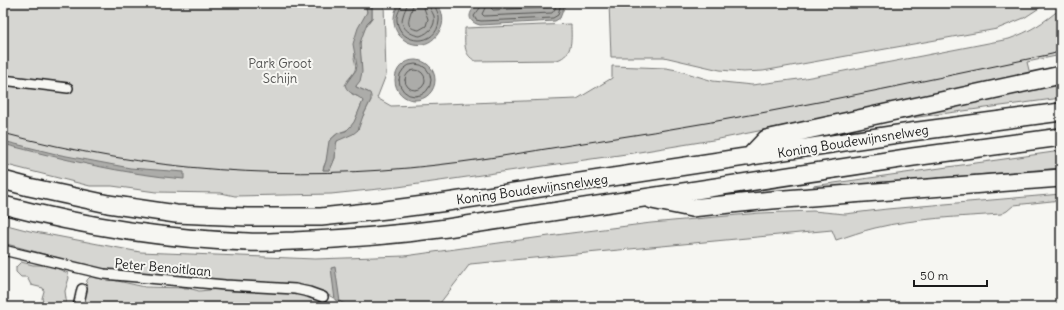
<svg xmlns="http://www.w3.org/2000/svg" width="1064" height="310" font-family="Delius,sans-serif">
  <rect width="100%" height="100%" fill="#f6f6f2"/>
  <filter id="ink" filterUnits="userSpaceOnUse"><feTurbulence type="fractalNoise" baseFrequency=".025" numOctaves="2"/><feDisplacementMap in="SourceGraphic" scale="8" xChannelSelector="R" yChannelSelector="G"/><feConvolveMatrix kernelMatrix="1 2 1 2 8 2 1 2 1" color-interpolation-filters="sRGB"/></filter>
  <g filter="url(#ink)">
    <path fill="#d6d6d2" stroke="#797977" d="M3 3H365L367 12 354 58C358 71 354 72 347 81L352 94 361 98 363 101C359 109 357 120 351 127 347 131 342 131 337 134 327 140 329 148 327 158 326 163 323 166 323 170H330L335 158 336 145 337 141 363 116 371 100 368 92 356 87V85C366 72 359 57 360 43 360 37 368 22 372 18V3H384L386 75 377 98 391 106 577 99 612 78V66L666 68 677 70 713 81 752 85 799 79 839 72 1009 39C1029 32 1045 22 1061 8V55L1027 62 1030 74 783 126 719 139 633 153 398 187 331 194 235 196 221 193 156 192 112 186H90L3 164Z
      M609 3H1047L1024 18 997 29 763 71 743 72 720 70 664 57H611Z
      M571 24C571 38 574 55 557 60L476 61C462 55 465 41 465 28Z
      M1061 82V98L858 125Z
      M1061 151V168L817 188 813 186Z
      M1061 194V200L1014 205 1007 211 1001 214C959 217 916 218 875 228 862 231 849 236 836 240L832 230 470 264 437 307H350L330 296 300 285 160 276 103 270 3 243V224L30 231 140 252 315 259 405 256 571 233 651 223 760 213 813 211 845 214 887 209Z
      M21 262 33 265H49L68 273 69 278 65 291 67 307H44L42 298 44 291 43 288 31 285 27 277H21L16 272V267Z
      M90 277 113 280 145 287 188 288 199 291 219 289 233 291 297 292 321 300 325 307H83L87 280Z"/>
    <path fill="#acaca9" stroke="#727271" d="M365 3H372V18L367 23 360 43 362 72 360 81 356 86V87L370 93 371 96V100L363 116 358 130 353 134 337 141 336 145 335 158 330 170H323L326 161 329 141 338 133 346 131 350 127 354 122 363 101C358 94 348 95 345 85L356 70 357 66 353 44 358 28 367 12Z
      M399 3 438 4C443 13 445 23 439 32 423 60 379 37 399 3Z
      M473 3H565V5L560 18 555 21 480 25C468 22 467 14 476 6Z
      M395 80a20 20 0 1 1 40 0a20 20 0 1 1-40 0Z
      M3 141 56 154 130 168 184 172V179C122 174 63 159 3 144Z
      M335 267 340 302 335 300 331 268Z"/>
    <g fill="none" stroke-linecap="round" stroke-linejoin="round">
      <path stroke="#565654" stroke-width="1" d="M402 3C401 9 396 14 397 21 400 46 437 47 439 21 440 14 435 9 434 3
        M407 3C407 8 404 11 403 16 399 27 410 35 420 36 429 33 436 26 434 16 432 11 429 8 429 3
        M413 3C413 13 400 28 419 30L426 26 428 19 424 8 423 3
        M479 3 480 8 474 16 476 20 481 21 553 18 558 15 561 3
        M485 3V8L482 14 484 16 552 13 555 9 556 3
        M491 3V8L493 10 548 7 550 3
        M399 80a16 16 0 1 1 32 0a16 16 0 1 1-32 0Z
        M405 80a10 10 0 1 1 20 0a10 10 0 1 1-20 0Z"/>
      <g stroke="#1c1c1c" stroke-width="12">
        <path id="minor" d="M3 80 68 88
          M3 250 104 274 225 285 295 289 309 292 323 297
          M78 307 82 289"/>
      </g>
      <g stroke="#1c1c1c" stroke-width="20">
        <path id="motorway" d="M749 157 766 139 1061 75
          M3 180 29 187 108 204 176 214 247 217H321L386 210 447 202 911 132 1061 112
          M652 200 691 208 772 200 1061 178
          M3 205C83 226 165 239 248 242 263 243 278 241 294 241 345 239 396 235 447 228L913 157 1061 137"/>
      </g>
      <use href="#minor" stroke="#f6f6f2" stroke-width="9"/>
      <use href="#motorway" stroke="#f6f6f2" stroke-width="17"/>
      <path stroke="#1c1c1c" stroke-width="1" d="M3 133C144 171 292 182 437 165 490 159 543 149 596 141 749 118 900 86 1052 54L1061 51"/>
    </g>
  </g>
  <g text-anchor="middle" stroke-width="4" stroke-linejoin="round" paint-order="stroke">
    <g font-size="13" fill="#545453" stroke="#f6f6f2">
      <text x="280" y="68">Park Groot<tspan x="280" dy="15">Schijn</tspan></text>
    </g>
    <g font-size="13" fill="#1c1c1c" stroke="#f6f6f2">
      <text transform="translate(853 141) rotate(-9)" y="5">Koning Boudewijnsnelweg</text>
      <text transform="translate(532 189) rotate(-8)" y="5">Koning Boudewijnsnelweg</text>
      <text transform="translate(163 267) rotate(5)" y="5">Peter Benoitlaan</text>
    </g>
  </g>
  <rect width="1064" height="310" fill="none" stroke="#f6f6f2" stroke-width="16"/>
  <rect x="8" y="8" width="1048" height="294" fill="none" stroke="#1c1c1c" stroke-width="1.5" filter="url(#ink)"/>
  <path d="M914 280v6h73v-6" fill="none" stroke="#1c1c1c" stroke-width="2"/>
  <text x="920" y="280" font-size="12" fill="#1c1c1c" stroke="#f6f6f2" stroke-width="3" paint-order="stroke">50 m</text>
</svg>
